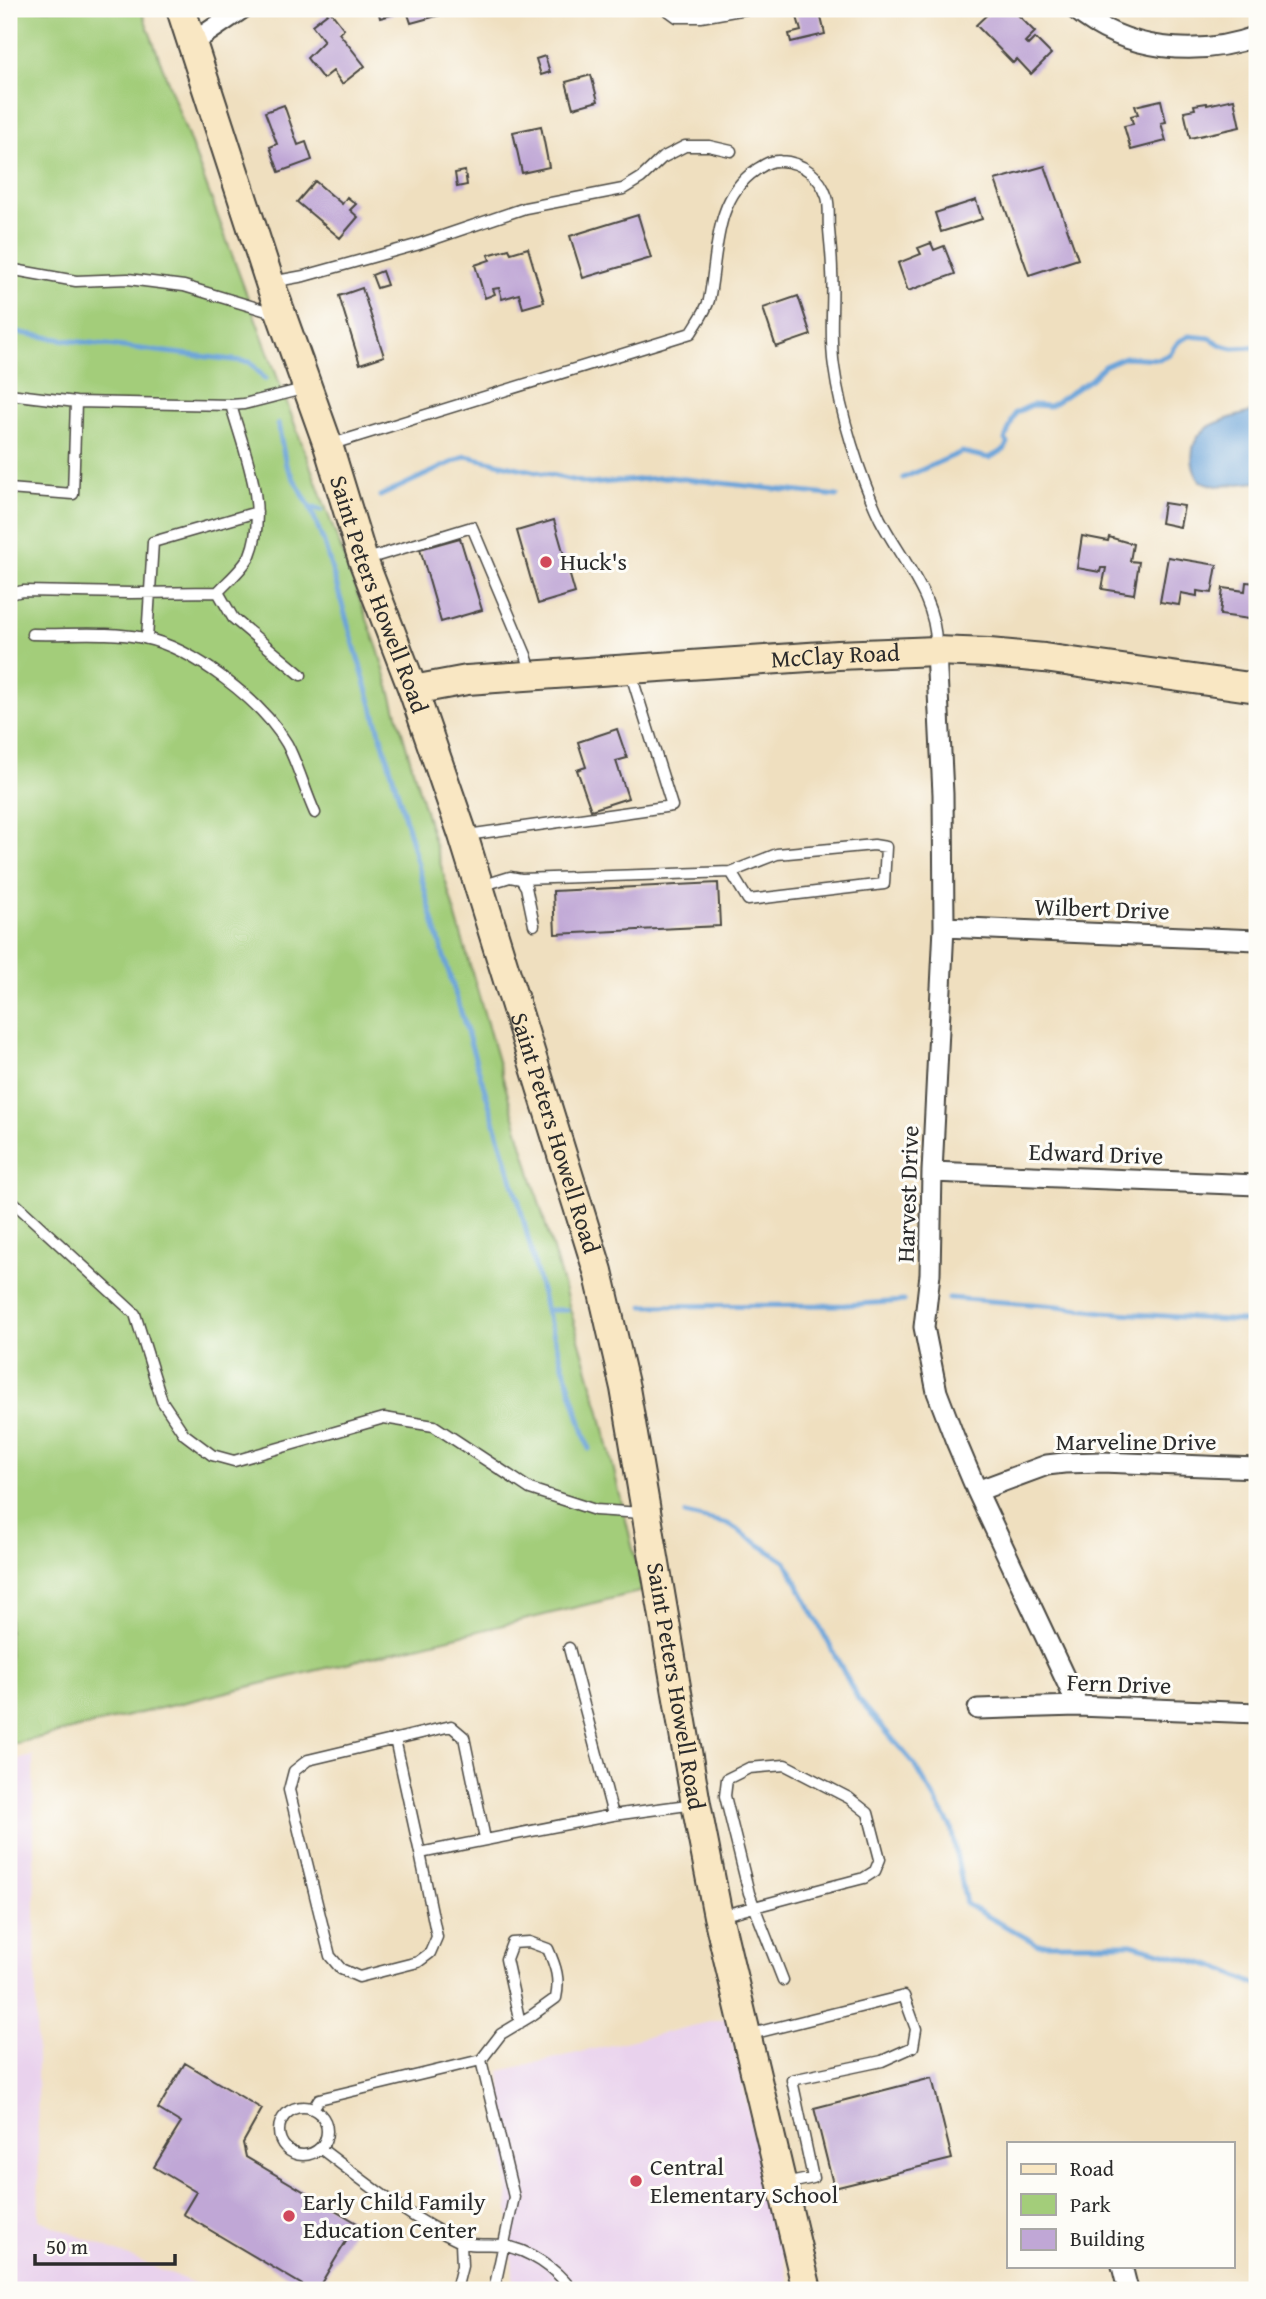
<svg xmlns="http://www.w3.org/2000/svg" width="1266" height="2299" font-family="'Gentium Book Plus',serif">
  <rect width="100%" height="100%" fill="#fdfcf7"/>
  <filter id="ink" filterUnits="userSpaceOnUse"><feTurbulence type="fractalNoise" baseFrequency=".0143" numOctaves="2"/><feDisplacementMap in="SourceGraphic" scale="14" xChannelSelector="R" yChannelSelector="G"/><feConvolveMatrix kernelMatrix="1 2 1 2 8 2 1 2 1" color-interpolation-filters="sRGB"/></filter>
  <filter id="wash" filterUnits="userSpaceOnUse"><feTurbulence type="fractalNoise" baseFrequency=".00686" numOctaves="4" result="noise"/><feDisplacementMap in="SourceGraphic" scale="28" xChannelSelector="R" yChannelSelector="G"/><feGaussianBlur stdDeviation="1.57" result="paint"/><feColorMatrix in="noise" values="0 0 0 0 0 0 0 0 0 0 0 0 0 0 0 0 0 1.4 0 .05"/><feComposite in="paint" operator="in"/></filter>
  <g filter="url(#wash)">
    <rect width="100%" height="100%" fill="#efdfbf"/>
    <path fill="#e9d2ed" d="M33 1756 39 2220 211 2290H9V1761Z
      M727 2018 791 2290H514L500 2071Z"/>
    <path fill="#a3cd7a" stroke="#677c52" stroke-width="2" d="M9 9H141L378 649 599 1408 643 1591 9 1745Z"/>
    <path fill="#69a3d9" stroke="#4a6782" stroke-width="2" d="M1257 410V482L1216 486 1200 481C1193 470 1191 462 1193 449 1198 421 1235 418 1257 410Z"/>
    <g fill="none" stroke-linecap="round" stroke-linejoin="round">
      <path stroke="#69a3d9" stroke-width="5" d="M9 331 65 340 250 362 265 379
        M278 424 286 465 310 507 324 543 402 807 435 927 519 1202 546 1310 589 1449
        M903 478 962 452 989 458 1004 450 1008 443 1005 440 1015 413 1032 405 1050 406 1091 379 1104 366 1125 357 1159 359 1170 354 1178 342 1189 336 1210 338 1221 345 1233 348 1257 347
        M380 496 466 456 590 484 668 477 837 496
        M310 507 321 510
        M949 1298 1058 1306 1103 1312 1257 1322
        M644 1306 845 1305 904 1301
        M546 1310H567
        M685 1514 728 1524 786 1562 858 1699 915 1765 951 1827 966 1904 1037 1944H1131L1216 1967 1257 1985"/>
    </g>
    <g id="blocks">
      <path fill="#c0a7d6" d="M378 9H443L444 14 411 23 407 11 380 18Z
        M813 9H819L825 34 791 42 789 34 801 31 796 13Z
        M993 9H1012L1035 32 1025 42 1028 45 1035 38 1051 54 1031 74 1017 59 1013 63 976 25Z
        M330 11 344 29 339 33 365 66 342 84 333 71 323 79 307 58 324 41 312 25Z
        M545 56 550 72 541 75 536 59Z
        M591 75 598 101 573 108 566 82Z
        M1234 99 1240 127 1190 138 1184 111 1195 109 1194 105 1207 103V105Z
        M1161 100 1166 122 1161 123 1166 141 1131 150 1124 126 1133 124 1131 116 1138 114 1135 106Z
        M284 105 298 145 306 142 312 160 279 172 270 147 277 144 265 112Z
        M541 126 549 167 522 173 513 132Z
        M1045 166 1078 259 1029 275 995 180Z
        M465 171 467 185 457 187 455 173Z
        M315 181 342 204 347 197 356 204 350 210 358 217 340 238 297 202Z
        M976 200 982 219 941 232 935 213Z
        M638 215 651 258 583 278 570 236Z
        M931 243 934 250 944 246 955 274 908 291 898 263 921 254 918 248Z
        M528 248 544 302 523 308 519 294 502 299 499 288 493 289 495 294 485 298 475 265 490 260 488 255 509 249 511 253Z
        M382 271 387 285 377 288 372 275Z
        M362 288 384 356 360 364 339 296Z
        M798 296 811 335 776 347 763 308Z
        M1164 503 1184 506 1180 527 1161 523Z
        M554 520 575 593 538 604 517 531Z
        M1082 536 1108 541 1109 537 1133 544 1130 561 1139 562 1134 594 1102 589 1106 568H1101L1100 572 1077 568Z
        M460 538 482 610 441 622 420 549Z
        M1168 557 1217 565 1212 593 1197 591V596L1181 593 1179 605 1160 602Z
        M1246 582 1257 583V620L1220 615 1223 588 1245 591Z
        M617 729 627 758 616 761 628 798 591 810 577 770 586 767 578 742Z
        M718 883 720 926 555 934 553 891Z
        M185 2063 262 2109 243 2143 246 2157 357 2223 317 2290H311L183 2214 196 2192 154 2167 181 2123 158 2109Z
        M932 2078 952 2159 834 2188 814 2108Z"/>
    </g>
  </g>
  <g filter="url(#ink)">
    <use href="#blocks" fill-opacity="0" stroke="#484641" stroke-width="2"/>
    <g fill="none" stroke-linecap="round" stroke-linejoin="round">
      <g stroke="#484641" stroke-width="13">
        <path id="lane" d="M666 9 677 17H701L746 9
          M9 269 76 281 128 279 184 286 277 314
          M271 282 304 276 416 245 525 208 623 189 641 178 662 158 685 146H709L731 151
          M9 394 76 402 231 405 244 404 307 388
          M329 445 691 333C697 323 706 311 709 300 718 256 713 199 756 170 764 165 770 160 780 161 803 162 820 176 827 197 830 207 828 219 829 229 830 243 832 257 832 271 834 303 829 335 834 367 840 413 860 477 880 519 901 560 938 599 936 648
          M9 489 73 494 76 402
          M367 559 472 527 526 655 532 674
          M218 592 233 618 301 675
          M9 594 23 591 130 593 218 592C228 581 244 568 250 555 269 507 244 452 231 405
          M32 634C69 635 108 631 144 638 193 648 262 701 287 744 298 765 305 791 315 813
          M147 639 153 542 257 512
          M467 835 672 806 630 671
          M521 879 731 872 777 854 874 845 886 847 884 884 748 900 731 872
          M481 886 510 877 521 879 526 887 534 925
          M9 1198 135 1314 162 1401 184 1434 212 1455 234 1461 384 1418 434 1426 530 1489 595 1510 642 1513
          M569 1648 613 1815 695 1804
          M395 1739 420 1853
          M485 1839 464 1737 451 1726 308 1760 294 1771 289 1790 330 1956 341 1969 359 1977 418 1962 430 1953 437 1937 420 1853 613 1815
          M719 1916C768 1904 816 1890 864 1878L875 1871 880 1859 868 1813 849 1798 785 1765 749 1768 727 1779 725 1796 749 1893 783 1980
          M747 2035 904 1996 916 2029 913 2047 882 2061 792 2080 813 2178 785 2184
          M481 2060 514 2197 494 2290
          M279 2131a24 24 0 1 1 48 0a24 24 0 1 1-48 0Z
          M313 2109 319 2099 481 2060 501 2034 531 2016 556 1998C560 1979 556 1967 548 1949L529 1942 512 1943 506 1959 520 2023
          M320 2148C364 2181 408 2218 459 2241 471 2247 488 2243 501 2245 530 2250 555 2268 572 2290
          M456 2290 462 2266 461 2243"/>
      </g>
      <g stroke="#484641" stroke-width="23">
        <path id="street" d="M1075 9C1125 51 1197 58 1257 36
          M192 43 242 9
          M936 651 943 794 944 927 932 1172 930 1274 924 1327 937 1392 955 1439 977 1491 1078 1706
          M944 927 1257 940
          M932 1172 1257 1185
          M977 1491 1047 1465 1064 1463 1101 1462 1257 1468
          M978 1709 1078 1706 1257 1713
          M1122 2266 1128 2290"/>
      </g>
      <g stroke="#484641" stroke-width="32">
        <g id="secondary">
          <path id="s1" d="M181 9 270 283 328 445 363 560 413 690 463 835 598 1271 625 1388 696 1804 718 1916 807 2290"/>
          <path id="s2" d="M413 690 467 680 838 655 936 651 989 653 1044 658 1257 688"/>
        </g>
      </g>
      <use href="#lane" stroke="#fff" stroke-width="10"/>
      <use href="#street" stroke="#fff" stroke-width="19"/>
      <use href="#secondary" stroke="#f9e7c3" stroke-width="28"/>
    </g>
  </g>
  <g fill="#d1495b" stroke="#fdfcf7" stroke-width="2.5">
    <circle cx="546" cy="562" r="7"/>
    <circle cx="636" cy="2181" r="7"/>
    <circle cx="289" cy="2216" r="7"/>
  </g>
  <g text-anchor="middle" stroke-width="6" stroke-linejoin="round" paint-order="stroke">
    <g font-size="24" fill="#2b2b2b" stroke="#fdfcf7" text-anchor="start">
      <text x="560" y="570">Huck's</text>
      <text x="650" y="2175">Central<tspan x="650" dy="28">Elementary School</tspan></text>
      <text x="303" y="2210">Early Child Family<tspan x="303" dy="28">Education Center</tspan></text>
    </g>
    <g font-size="24" fill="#2b2b2b" stroke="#fdfcf7">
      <text dy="8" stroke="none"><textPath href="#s1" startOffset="618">Saint Peters Howell Road</textPath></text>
      <text dy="8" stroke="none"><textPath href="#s2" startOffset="424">McClay Road</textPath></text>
      <text transform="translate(1102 909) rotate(2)" y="8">Wilbert Drive</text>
      <text dy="8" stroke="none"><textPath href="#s1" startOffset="1185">Saint Peters Howell Road</textPath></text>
      <text transform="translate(1096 1154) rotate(2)" y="8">Edward Drive</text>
      <text transform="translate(908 1194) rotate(-88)" y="8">Harvest Drive</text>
      <text x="1136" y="1450">Marveline Drive</text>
      <text transform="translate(1119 1684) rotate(2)" y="8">Fern Drive</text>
      <text dy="8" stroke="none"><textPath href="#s1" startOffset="1752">Saint Peters Howell Road</textPath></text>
    </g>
  </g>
  <rect width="1266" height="2299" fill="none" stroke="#fdfcf7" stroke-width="35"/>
  <rect x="1007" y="2142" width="228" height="126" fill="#fdfcf7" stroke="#a9a8a5" stroke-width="2"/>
  <rect x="1021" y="2164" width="35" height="10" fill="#f9e7c3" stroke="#a9a8a5" stroke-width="2"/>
  <text x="1070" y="2176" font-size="21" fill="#2b2b2b">Road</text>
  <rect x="1021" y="2194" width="35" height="21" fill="#a3cd7a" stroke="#a9a8a5" stroke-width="2"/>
  <text x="1070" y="2212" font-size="21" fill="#2b2b2b">Park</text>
  <rect x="1021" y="2229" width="35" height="21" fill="#c0a7d6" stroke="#a9a8a5" stroke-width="2"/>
  <text x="1070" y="2246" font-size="21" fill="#2b2b2b">Building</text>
  <path d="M35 2254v10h140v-10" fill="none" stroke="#2b2b2b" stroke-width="3.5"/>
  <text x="46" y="2254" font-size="21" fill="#2b2b2b" stroke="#fdfcf7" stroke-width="5" paint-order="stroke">50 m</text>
</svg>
